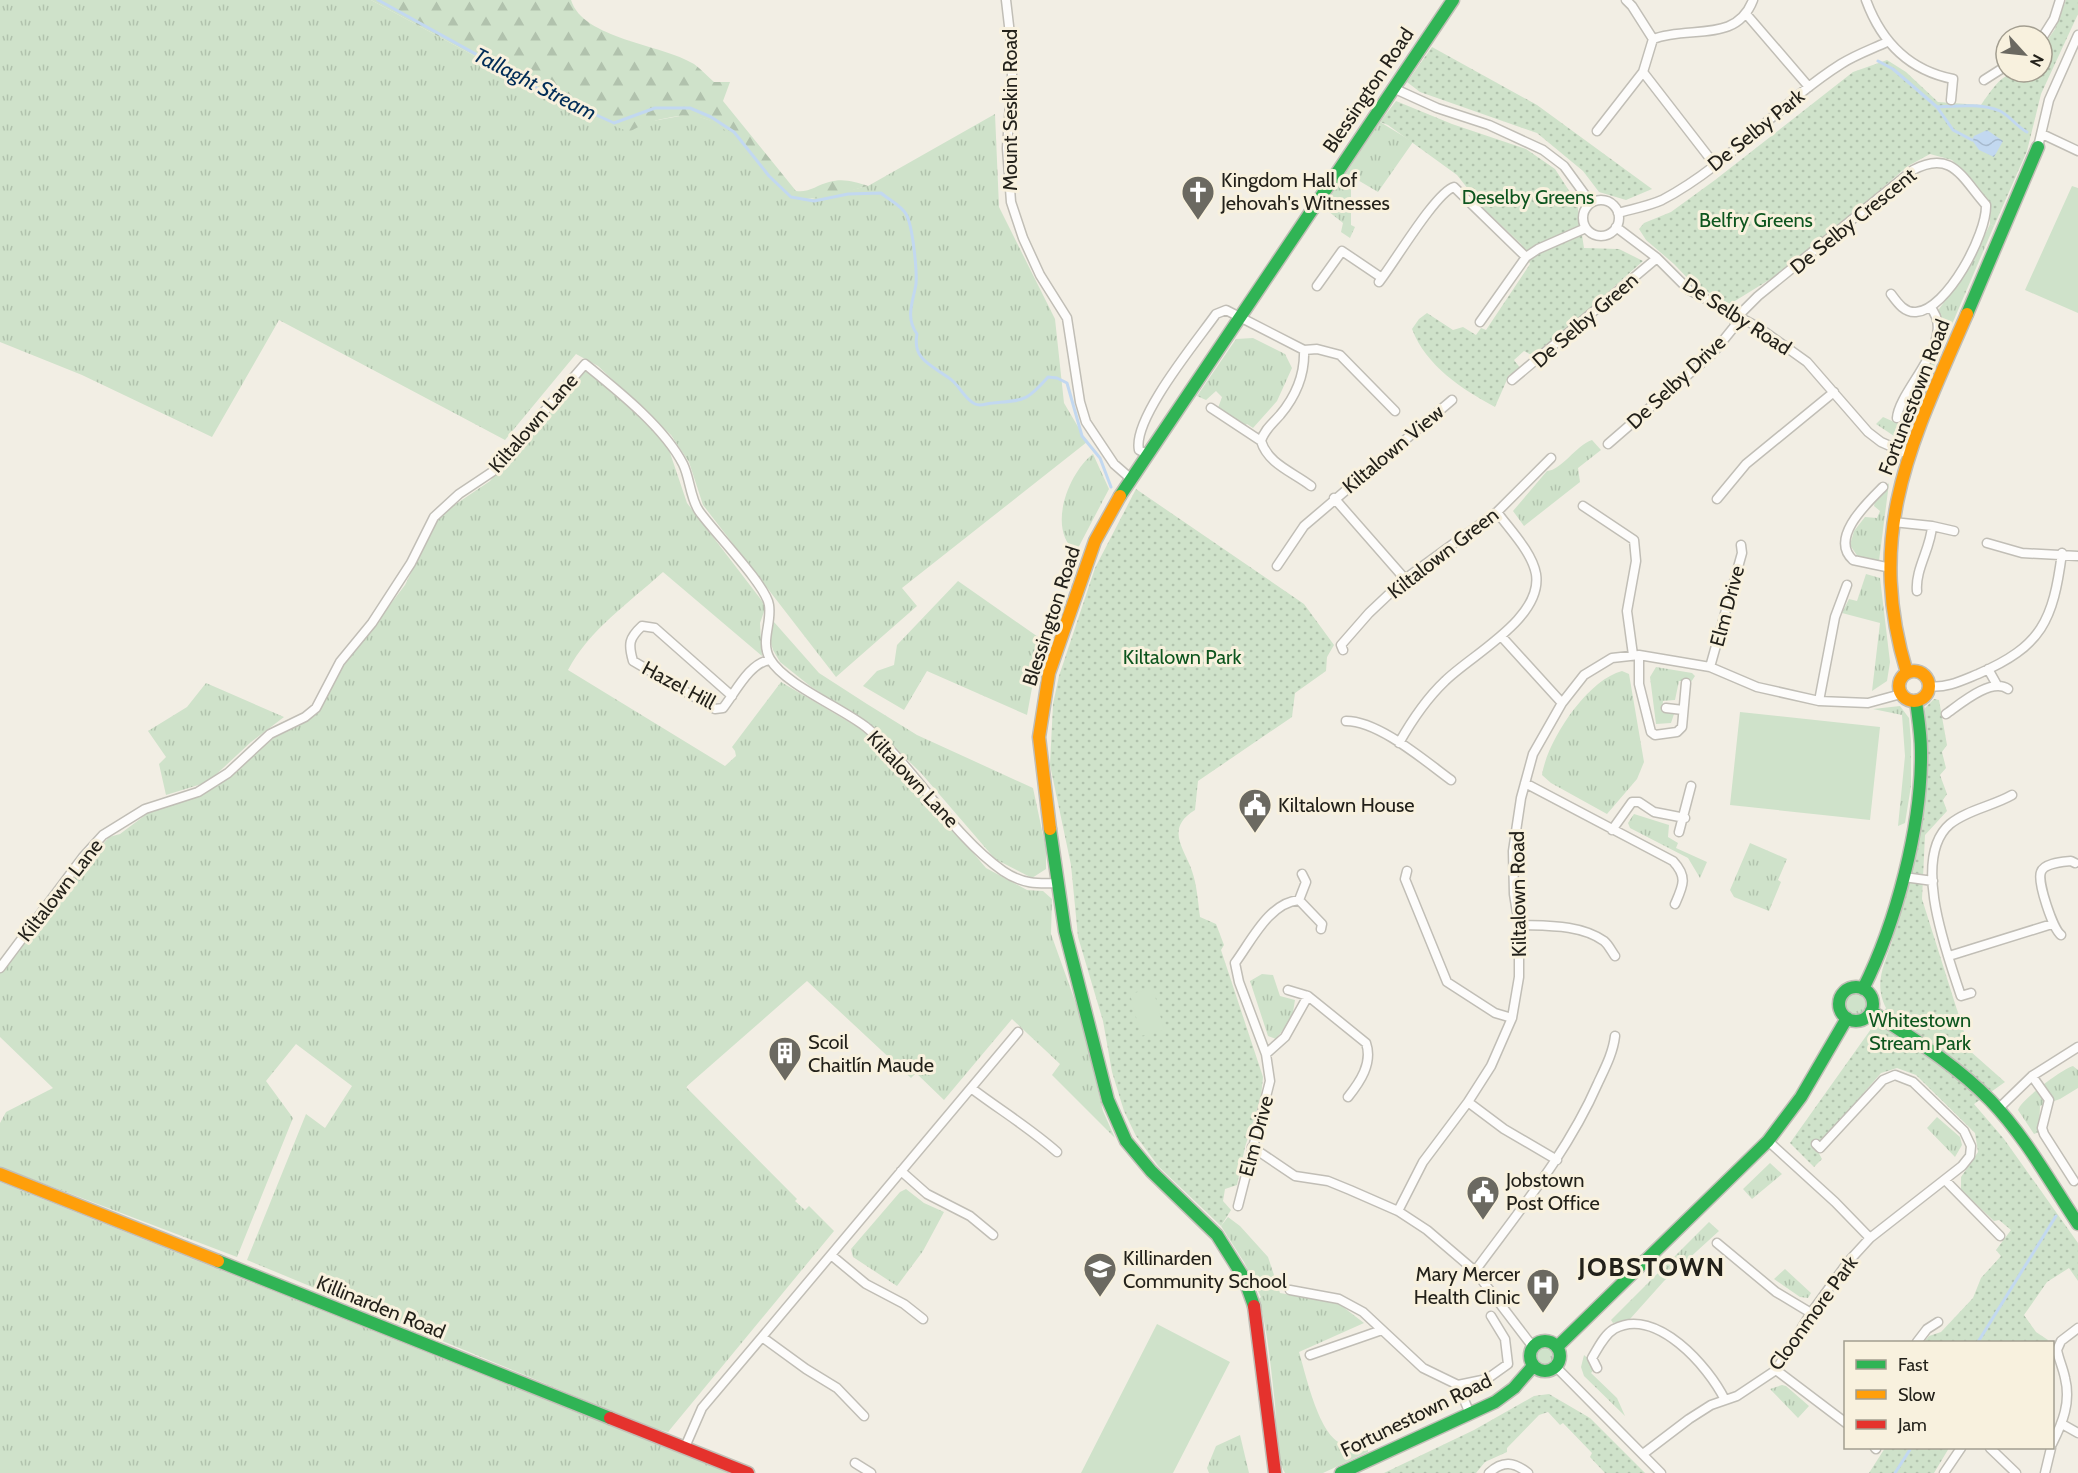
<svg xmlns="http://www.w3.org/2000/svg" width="2078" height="1473" font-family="Cabin,sans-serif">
  <defs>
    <pattern id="grass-tufts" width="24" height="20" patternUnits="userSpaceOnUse" patternTransform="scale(1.5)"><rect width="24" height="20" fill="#cfe2ca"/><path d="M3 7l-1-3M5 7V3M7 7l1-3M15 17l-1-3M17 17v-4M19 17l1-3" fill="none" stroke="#b1c2ad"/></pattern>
    <pattern id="forest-firs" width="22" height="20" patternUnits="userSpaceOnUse" patternTransform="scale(1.5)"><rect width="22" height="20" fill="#cfe2ca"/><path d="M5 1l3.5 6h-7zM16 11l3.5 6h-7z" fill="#b1c2ad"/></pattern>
    <pattern id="park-dots" width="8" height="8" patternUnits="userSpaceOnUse" patternTransform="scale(1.5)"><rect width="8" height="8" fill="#cfe2ca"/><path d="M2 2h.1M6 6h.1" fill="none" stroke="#b1c2ad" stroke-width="1.8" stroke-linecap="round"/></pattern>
    <pattern id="water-waves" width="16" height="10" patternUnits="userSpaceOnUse" patternTransform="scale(1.5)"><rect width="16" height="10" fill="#c2d8f0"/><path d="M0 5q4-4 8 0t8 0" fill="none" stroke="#a6b9cd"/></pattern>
  </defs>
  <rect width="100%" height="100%" fill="#f2eee4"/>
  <path fill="url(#grass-tufts)" d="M0 0H371L569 107 629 131 647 122 691 114 715 122 731 134 767 176 793 195 812 199 868 186 995 114 999 207 1055 319 1064 403 1087 442 902 588 917 606 836 677 703 505 689 462 671 435 598 366 576 354 505 440 279 320 212 437 82 375 0 342Z
    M1380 122 1413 142 1378 192 1356 179 1351 188V225L1355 227 1350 238 1341 232 1343 223 1323 207Z
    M1990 224 1994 226 1903 439 1900 440 1876 424 1883 417 1901 425 1906 417 1902 411 1925 375 1940 336 1939 309 1970 267Z
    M1253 338 1285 354 1292 368 1277 401 1253 428 1247 424 1244 426 1218 408 1222 397 1216 391 1206 400 1197 396 1236 339Z
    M589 365 666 441 687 503 766 606 760 623 762 656 663 572C630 602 589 630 568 670L725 766 736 756 735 751 732 747 781 682 861 729 890 755 986 868 1027 890 1043 891 1052 899 1051 934 1080 1015 1103 1111 1115 1138 1052 1075 1060 1064 1012 1019 944 1100 916 1073 911 1078 807 981 686 1087 797 1199 795 1201 805 1210 809 1206 834 1231 668 1432 650 1427 247 1260 306 1114 325 1128 352 1086 296 1044 266 1081 293 1118 237 1257 0 1167V1123L6 1112 53 1088 0 1037V972L55 900 109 837 120 834 156 807 192 798 212 789 282 731 318 713 335 677 405 585 436 522 450 508 490 481Z
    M1592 440 1601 450 1578 468 1580 482 1524 526 1513 511 1547 471C1562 470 1575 446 1592 440Z
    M1093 454 1109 489 1076 552C1046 529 1069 472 1093 454Z
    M1889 483 1879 561 1858 557 1850 545 1854 531 1865 517 1877 518 1880 511 1874 506 1875 500Z
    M1866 574 1880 578 1890 662 1887 681 1872 691 1880 623 1842 613 1849 599 1857 601Z
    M958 581 1041 639 1027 715 927 671 904 710 863 686 877 671 894 665 897 645Z
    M774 622 819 673 867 704 917 735 1033 788 1046 849V869L1032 878 995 859 921 773 877 730 810 686 780 662 773 650 770 640V627Z
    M1656 667 1692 673 1695 676 1691 682 1679 681 1675 700 1663 701 1662 712 1674 714 1671 723 1656 724 1650 677Z
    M1622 671 1629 674 1644 762 1637 779 1607 814 1551 783 1542 775C1547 741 1587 680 1622 671Z
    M206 683 284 717 251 742 208 782 166 795 159 764 166 757 148 731 187 707Z
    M1900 706 1909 718 1911 741V786L1905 823 1898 826 1905 756 1902 715 1873 709Z
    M1634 814 1669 825 1668 837 1678 843 1676 848 1707 862 1700 878 1688 858 1630 828 1628 823Z
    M1750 843 1787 859 1778 880 1781 882 1769 911 1734 897 1730 890Z
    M1262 974 1273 975 1280 996 1295 1000 1292 1018 1276 1039 1268 1036 1250 981Z
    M1844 1004a12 12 0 1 1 24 0a12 12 0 1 1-24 0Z
    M2073 1066 2078 1070V1088L2060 1099 2040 1106 2039 1132 2034 1134 2018 1110C2021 1100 2062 1069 2073 1066Z
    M1937 1117 1960 1137 1962 1145 1955 1157 1927 1128Z
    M1770 1163 1782 1174 1752 1199 1743 1189Z
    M0 1182 570 1410 737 1473H0Z
    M906 1189 924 1203 944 1212 923 1251 897 1286 853 1257 851 1249 900 1192Z
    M1228 1217 1240 1226 1268 1257 1280 1293 1338 1303 1364 1323 1299 1352C1306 1375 1319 1437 1343 1444 1351 1446 1359 1442 1367 1440L1368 1452 1323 1473H1285C1274 1454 1277 1426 1275 1404 1271 1369 1268 1333 1259 1299L1261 1297 1244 1262 1221 1226Z
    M1709 1222 1719 1231 1664 1281 1630 1319 1613 1323 1611 1320Z
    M1785 1269 1811 1293 1808 1298 1800 1297 1774 1279Z
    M1534 1357a11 11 0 1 1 22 0a11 11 0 1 1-22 0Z
    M1584 1355 1597 1366 1591 1373 1617 1398 1625 1416 1584 1376 1581 1367Z
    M1782 1385 1786 1386 1809 1406 1798 1418 1770 1389Z
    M1240 1435 1249 1473H1209L1207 1468 1216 1446Z"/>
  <path fill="url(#forest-firs)" d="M371 0H571C583 39 661 44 694 64 701 69 708 77 714 82H730L723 101 796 191C809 193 817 185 829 182 844 178 854 182 868 186 846 191 814 205 792 195 744 172 737 106 672 117 656 120 644 123 629 132L569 107Z"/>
  <path fill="url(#park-dots)" d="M2066 0H2078V14L2041 94 2027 151 1994 226 1990 224V203L1952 160 1930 154 1908 166 1790 267 1730 304 1693 284 1674 264 1646 240 1639 229 1644 223 1671 212 1715 180 1853 72 1887 60 1906 72 1938 102 1981 105C2003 74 2003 72 2042 72V48L2055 29Z
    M1432 47 1537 105 1652 189 1626 200 1599 192 1583 171 1537 133 1420 92 1407 82Z
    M1396 101 1452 124 1526 149 1555 169 1577 203 1584 248 1619 249 1643 261 1535 357 1524 351 1514 360 1521 369 1509 375 1495 407C1462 389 1426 366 1412 329L1419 319 1427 313 1453 330 1463 327 1476 335 1481 328 1486 330 1530 264 1521 244 1483 208 1457 175 1388 125 1380 122Z
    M1136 489 1304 604 1334 645 1327 657 1326 671 1295 693 1292 717 1198 781 1195 810C1164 829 1185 849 1192 871 1197 885 1198 902 1200 917L1216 924 1224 945 1221 950 1263 1077 1261 1097 1245 1147 1237 1185 1225 1189 1223 1201 1231 1210 1221 1226 1159 1167 1136 1136 1124 1111 1112 1072 1103 1021 1078 937 1071 865 1050 765 1053 704 1059 676 1095 568Z
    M1934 699 1939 700 1947 745 1942 752 1946 768 1940 775 1947 794 1943 800 1947 811 1925 835 1922 899 1970 1051 2005 1082 1974 1104 2004 1139 2078 1243V1281L2069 1268 2047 1282 2024 1315 2036 1332 2048 1340 2046 1342H1924L1929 1336 1941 1332 1973 1298 1981 1278 2001 1256 1996 1250 2011 1230 1999 1220 1994 1221 1961 1190V1177L1978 1152 1975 1133 1916 1075 1897 1068 1881 1073 1816 1148 1822 1159 1814 1167 1790 1143 1886 1008C1873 982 1885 965 1893 938 1917 859 1928 791 1925 708Z
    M1549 1394 1590 1418 1645 1473H1605L1590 1457 1592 1453 1563 1423 1560 1425 1548 1412 1539 1415 1507 1448V1452L1485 1462 1476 1473H1384L1474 1430 1534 1396Z
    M1885 1448H1949L1934 1473H1869Z"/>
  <path fill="#cfe2ca" d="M2072 186 2078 188V313L2025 290Z
    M1740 712 1880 727 1870 820 1730 805Z
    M1153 988 1164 1030 1141 1036 1130 994Z
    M1157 1324 1230 1362 1173 1473H1081Z"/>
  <path fill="url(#water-waves)" d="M1987 130 2003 141 1994 157 1979 150 1972 140 1974 136Z"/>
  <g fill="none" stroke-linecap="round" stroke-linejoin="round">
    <path stroke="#c2d8f0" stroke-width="3" d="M378 0 537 88 614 123 655 108H690L711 117 734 132 769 176 791 197 814 201 848 194 881 193C888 199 902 206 906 214 913 226 917 271 916 284 913 302 905 317 917 334 912 359 931 365 949 378 959 384 964 399 975 404 981 407 987 403 993 403 1024 400 1026 402 1048 377L1057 378 1067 383 1082 436 1100 458 1111 487
      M1878 61 1893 69 1937 107C1956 106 1982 103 2000 111 2010 116 2017 127 2027 132
      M1937 107 1953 130 1972 140
      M1978 1342 2056 1216
      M1895 1473 1911 1448"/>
    <g stroke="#c1beb6" stroke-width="11">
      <path id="street" d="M1006 0 1013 60 1007 148 1011 202 1023 238 1040 275 1067 318 1080 402 1086 422 1114 464 1130 478
        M1866 0C1881 41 1908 70 1953 79L1951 100
        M1747 15 1809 87
        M2042 38 2054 19 2060 0
        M1653 39C1690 25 1736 44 1753 0
        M1643 72 1715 165
        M1984 80 2006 66
        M1393 88 1437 108 1489 125 1543 150 1564 166 1591 203
        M1597 131 1643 72 1653 39 1632 6 1626 0
        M2042 134 2078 151
        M2038 147 2049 100 2078 35
        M1583 218a18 18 0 1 1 36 0a18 18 0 1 1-36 0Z
        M1618 213C1632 209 1649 206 1662 200 1729 165 1778 104 1841 64 1855 55 1872 49 1887 42
        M1616 227 1657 258 1689 290 1758 327 1807 362 1868 432 1881 442 1908 454
        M1379 282C1394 263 1436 192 1454 187L1526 257
        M1317 286 1342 251 1382 278
        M1480 322 1526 257 1538 249 1586 228
        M1304 350C1305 374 1295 397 1280 415 1273 423 1264 430 1261 441 1268 464 1293 472 1311 486
        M1512 380 1657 258
        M1211 408 1261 441
        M1897 418C1899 389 1959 339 1930 307
        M1608 444 1713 353 1734 327 1738 316 1758 296 1913 170C1952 149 1962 178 1986 205 1987 234 1947 310 1916 312 1904 313 1897 302 1891 294
        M1145 453 1139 450C1132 419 1197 341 1216 314L1226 310 1304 350 1317 349 1340 355 1395 411
        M1883 487C1867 503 1829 538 1853 560L1891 568
        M1334 498 1405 579
        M1717 499 1746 464 1834 392
        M1583 506 1634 540 1636 561 1627 611 1633 655
        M1893 522 1932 526C1931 548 1915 569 1917 591
        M1932 526 1954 531
        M1987 543 2022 553 2078 556
        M1277 566 1304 526 1452 400
        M1501 636 1562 703
        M1343 650 1341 645 1369 613 1405 579 1497 512 1551 458
        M1639 655V684L1651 732 1655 735 1677 732 1682 727 1686 683
        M1710 667 1742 553 1741 545
        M1988 669 1997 685
        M1929 686C1945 689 1963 680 1978 674 2042 646 2053 621 2062 553
        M732 696 655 628 642 626C629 638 628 644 633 661L715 709 723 708C735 693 750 662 770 660
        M1819 701 1835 617 1847 585
        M1666 708 1683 710
        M1946 714C1959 705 1991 677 2008 689
        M1346 721C1379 721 1425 761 1451 780
        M1399 743C1412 720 1425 700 1445 681 1471 655 1543 618 1536 574 1532 552 1510 530 1497 512
        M1525 783 1673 861C1688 877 1683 886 1675 904
        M1612 830 1632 802H1639L1654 812 1685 818
        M1679 832 1691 786
        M1407 871 1405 879 1447 982 1495 1013 1512 1018
        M1904 877 1933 881
        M1299 900 1306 882 1302 874
        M1519 925C1546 926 1580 924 1604 941 1608 944 1612 952 1615 956
        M2061 935C2053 929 2037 882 2041 872 2044 863 2062 862 2071 861L2075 863
        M1949 956 2052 924
        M0 968 83 857 103 835 145 809 198 792 228 773 270 734 305 717 316 708 340 662 372 623 411 563 434 517 459 494 492 472 585 364C617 390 664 427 683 464 690 478 690 498 699 511 713 531 766 585 769 605 772 624 760 641 770 659 784 684 842 708 866 727 917 769 949 833 1003 871 1022 884 1037 884 1059 883
        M1288 990 1308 996 1366 1043C1373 1063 1360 1082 1348 1097
        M1971 993 1961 996C1948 956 1910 858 1950 824 1967 810 1993 806 2012 795
        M1266 1054 1285 1037 1308 996
        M2032 1076 2049 1100 2042 1128 2044 1134 2074 1181
        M971 1088C1000 1110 1030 1128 1057 1152
        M1468 1102 1504 1129 1557 1160
        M1998 1109 2032 1076 2078 1047
        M1768 1141 1835 1202 1870 1238
        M1252 1147 1295 1176 1328 1181 1350 1190 1398 1211 1427 1230 1475 1271 1533 1347
        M901 1171 927 1194 970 1216 993 1235
        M1946 1181 2000 1236
        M1238 1206 1270 1081 1266 1054 1239 982 1235 963C1252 940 1269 903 1299 900L1322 924 1321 929
        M1398 1211 1423 1162 1468 1102 1491 1066 1512 1018 1519 977V925L1514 894 1513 851 1521 798 1533 754 1562 703 1584 675 1612 658 1639 655 1710 667 1757 687 1819 701 1868 703 1901 694
        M1717 1243 1776 1292 1811 1313
        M831 1255 866 1284 904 1304 923 1319
        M1475 1271C1519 1211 1568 1152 1598 1083 1605 1068 1613 1053 1615 1036
        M1290 1290 1339 1299 1363 1312 1423 1368 1458 1385 1487 1379 1508 1364 1505 1339 1491 1316
        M762 1337 806 1369 837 1388 864 1416
        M1917 1342 1927 1329 1938 1322
        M1310 1355 1382 1330
        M1556 1367 1661 1473
        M1597 1368 1592 1358C1598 1348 1604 1335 1614 1329 1656 1306 1709 1367 1725 1400
        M1776 1370 1846 1423
        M1458 1385 1470 1414
        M2062 1424 2078 1433
        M2052 1444C2063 1422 2071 1402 2065 1378 2063 1368 2059 1360 2057 1350L2061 1341 2078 1328
        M685 1447 702 1408 762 1337 1018 1032
        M1875 1448 1876 1449
        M1990 1448 2016 1473
        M1643 1454 1689 1419 1711 1405 1737 1396 1776 1370 1811 1313 1848 1262 1870 1238 1962 1166 1970 1156 1971 1146 1964 1131 1913 1082 1895 1075 1883 1080 1820 1148 1816 1144
        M855 1463 871 1473
        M1489 1473C1503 1460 1514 1462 1528 1473
        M1944 1473 1961 1448
        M2045 1473 2051 1448"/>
    </g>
    <g stroke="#c1beb6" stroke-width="15">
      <path id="fast" d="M1967 314 2038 147
        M1120 496 1453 0
        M1050 829 1065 931 1108 1100 1126 1141 1151 1171 1217 1235 1244 1278 1254 1306
        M1839 1004a17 17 0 1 1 34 0a17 17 0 1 1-34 0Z
        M1863 989C1896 923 1922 826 1921 751 1921 734 1918 717 1916 701
        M1871 1011C1912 1038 1955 1064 1990 1100 2025 1136 2050 1182 2078 1224
        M218 1261 610 1418
        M1530 1356a15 15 0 1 1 30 0a15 15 0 1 1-30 0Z
        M1557 1347 1768 1141 1801 1097 1847 1018
        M1341 1473 1495 1402 1514 1388 1533 1366"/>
    </g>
    <g stroke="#c1beb6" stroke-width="15">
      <path id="slow" d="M1899 686a15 15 0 1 1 30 0a15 15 0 1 1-30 0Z
        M1907 673C1864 531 1912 441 1967 314
        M1050 829 1039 737 1049 673 1095 541 1120 496
        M0 1174 218 1261"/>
    </g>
    <g stroke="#c1beb6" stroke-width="15">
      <path id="jam" d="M1254 1306 1275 1473
        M610 1418 748 1473"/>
    </g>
    <use href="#street" stroke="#fdfcfb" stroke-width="8"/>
    <use href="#fast" stroke="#30b455" stroke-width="12"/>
    <use href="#slow" stroke="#ff9f0a" stroke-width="12"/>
    <use href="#jam" stroke="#e5322d" stroke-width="12"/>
  </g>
  <defs>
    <g id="church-pin" transform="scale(1.725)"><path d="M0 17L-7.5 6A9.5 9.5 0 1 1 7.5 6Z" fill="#6b6961" stroke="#f8f1de"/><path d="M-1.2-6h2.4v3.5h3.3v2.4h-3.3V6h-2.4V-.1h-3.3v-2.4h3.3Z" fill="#fff"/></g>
    <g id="civic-pin" transform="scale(1.725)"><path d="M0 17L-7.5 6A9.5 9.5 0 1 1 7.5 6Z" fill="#6b6961" stroke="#f8f1de"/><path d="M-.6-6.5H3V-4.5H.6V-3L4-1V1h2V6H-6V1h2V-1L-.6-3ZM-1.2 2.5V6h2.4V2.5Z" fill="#fff"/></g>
    <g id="building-pin" transform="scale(1.725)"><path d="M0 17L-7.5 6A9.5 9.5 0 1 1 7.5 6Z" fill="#6b6961" stroke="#f8f1de"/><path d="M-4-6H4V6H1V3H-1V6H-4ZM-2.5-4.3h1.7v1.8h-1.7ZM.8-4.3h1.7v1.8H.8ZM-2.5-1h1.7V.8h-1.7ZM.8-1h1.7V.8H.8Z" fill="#fff"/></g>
    <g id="school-pin" transform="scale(1.725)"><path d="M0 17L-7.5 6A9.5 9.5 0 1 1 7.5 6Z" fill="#6b6961" stroke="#f8f1de"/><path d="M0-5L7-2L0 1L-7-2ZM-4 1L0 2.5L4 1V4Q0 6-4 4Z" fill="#fff"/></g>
    <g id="hospital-pin" transform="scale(1.725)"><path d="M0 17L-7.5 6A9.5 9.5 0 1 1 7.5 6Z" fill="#6b6961" stroke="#f8f1de"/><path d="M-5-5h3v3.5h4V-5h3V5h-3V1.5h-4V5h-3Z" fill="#fff"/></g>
  </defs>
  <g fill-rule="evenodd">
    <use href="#church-pin" x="1198" y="192"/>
    <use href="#civic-pin" x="1255" y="805"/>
    <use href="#building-pin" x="785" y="1053"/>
    <use href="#civic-pin" x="1483" y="1192"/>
    <use href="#school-pin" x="1100" y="1269"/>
    <use href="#hospital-pin" x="1543" y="1285"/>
  </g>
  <g text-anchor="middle" stroke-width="6" stroke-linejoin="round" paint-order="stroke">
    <g font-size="20" fill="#23211a" stroke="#f8f1de">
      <text transform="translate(1368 90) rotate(-56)" y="7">Blessington Road</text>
      <text transform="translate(1010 110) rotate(-90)" y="7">Mount Seskin Road</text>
      <text transform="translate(1756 130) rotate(-39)" y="7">De Selby Park</text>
      <text transform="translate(1853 221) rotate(-39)" y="7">De Selby Crescent</text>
      <text transform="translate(1737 316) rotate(33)" y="7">De Selby Road</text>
      <text transform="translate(1585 320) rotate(-41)" y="7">De Selby Green</text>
      <text transform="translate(1676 382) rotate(-43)" y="7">De Selby Drive</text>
      <text transform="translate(1914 397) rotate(-69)" y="7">Fortunestown Road</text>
      <text transform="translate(533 423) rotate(-49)" y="7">Kiltalown Lane</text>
      <text transform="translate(1393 449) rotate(-40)" y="7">Kiltalown View</text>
      <text transform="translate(1443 553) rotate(-38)" y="7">Kiltalown Green</text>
      <text transform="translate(1727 606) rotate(-75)" y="7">Elm Drive</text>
      <text transform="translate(1051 616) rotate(-72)" y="7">Blessington Road</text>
      <text transform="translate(679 685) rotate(28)" y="7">Hazel Hill</text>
      <text transform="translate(913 779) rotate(47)" y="7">Kiltalown Lane</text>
      <text transform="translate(60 890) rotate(-52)" y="7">Kiltalown Lane</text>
      <text transform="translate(1518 894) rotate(-91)" y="7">Kiltalown Road</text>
      <text transform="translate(1256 1136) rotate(-75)" y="7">Elm Drive</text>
      <text transform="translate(381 1307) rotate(22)" y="7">Killinarden Road</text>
      <text transform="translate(1813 1313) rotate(-54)" y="7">Cloonmore Park</text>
      <text transform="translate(1416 1415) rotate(-26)" y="7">Fortunestown Road</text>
    </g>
    <g font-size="20" fill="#23211a" stroke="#f8f1de" text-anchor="start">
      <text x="1221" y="187">Kingdom Hall of<tspan x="1221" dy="23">Jehovah's Witnesses</tspan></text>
      <text x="1278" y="812">Kiltalown House</text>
      <text x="808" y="1049">Scoil<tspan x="808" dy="23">Chaitlín Maude</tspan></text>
      <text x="1506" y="1187">Jobstown<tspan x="1506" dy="23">Post Office</tspan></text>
      <text x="1123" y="1265">Killinarden<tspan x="1123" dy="23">Community School</tspan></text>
      <text x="1520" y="1281" text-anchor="end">Mary Mercer<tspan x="1520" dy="23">Health Clinic</tspan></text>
    </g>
    <g font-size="20" fill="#0d551e" stroke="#f8f1de">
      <text x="1528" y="204">Deselby Greens</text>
      <text x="1756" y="227">Belfry Greens</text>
      <text x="1182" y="664">Kiltalown Park</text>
      <text x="1920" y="1027">Whitestown<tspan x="1920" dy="23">Stream Park</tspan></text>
    </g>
    <g font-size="21" font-style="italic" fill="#012c57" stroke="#f8f1de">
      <text transform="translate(535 84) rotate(27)" y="7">Tallaght Stream</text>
    </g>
    <g font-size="26" font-weight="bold" letter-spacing="1.5" fill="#23211a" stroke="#f8f1de">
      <text x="1652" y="1276">JOBSTOWN</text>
    </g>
  </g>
  <rect x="1844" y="1341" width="210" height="108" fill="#f8f1de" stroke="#a39e90" stroke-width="1.5"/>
  <rect x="1856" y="1360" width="30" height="9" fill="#30b455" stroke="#a39e90" stroke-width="1.5"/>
  <text x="1898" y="1371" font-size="18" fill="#23211a">Fast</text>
  <rect x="1856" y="1390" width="30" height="9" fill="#ff9f0a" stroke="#a39e90" stroke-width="1.5"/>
  <text x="1898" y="1401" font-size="18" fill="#23211a">Slow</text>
  <rect x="1856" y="1420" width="30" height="9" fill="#e5322d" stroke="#a39e90" stroke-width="1.5"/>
  <text x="1898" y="1431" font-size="18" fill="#23211a">Jam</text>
  <g transform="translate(2024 54) rotate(117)"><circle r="28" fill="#f8f1de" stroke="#a39e90" stroke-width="1.5"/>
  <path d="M0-4.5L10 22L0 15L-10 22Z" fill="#6b6961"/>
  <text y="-9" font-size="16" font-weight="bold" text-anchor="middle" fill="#23211a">N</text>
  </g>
</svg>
